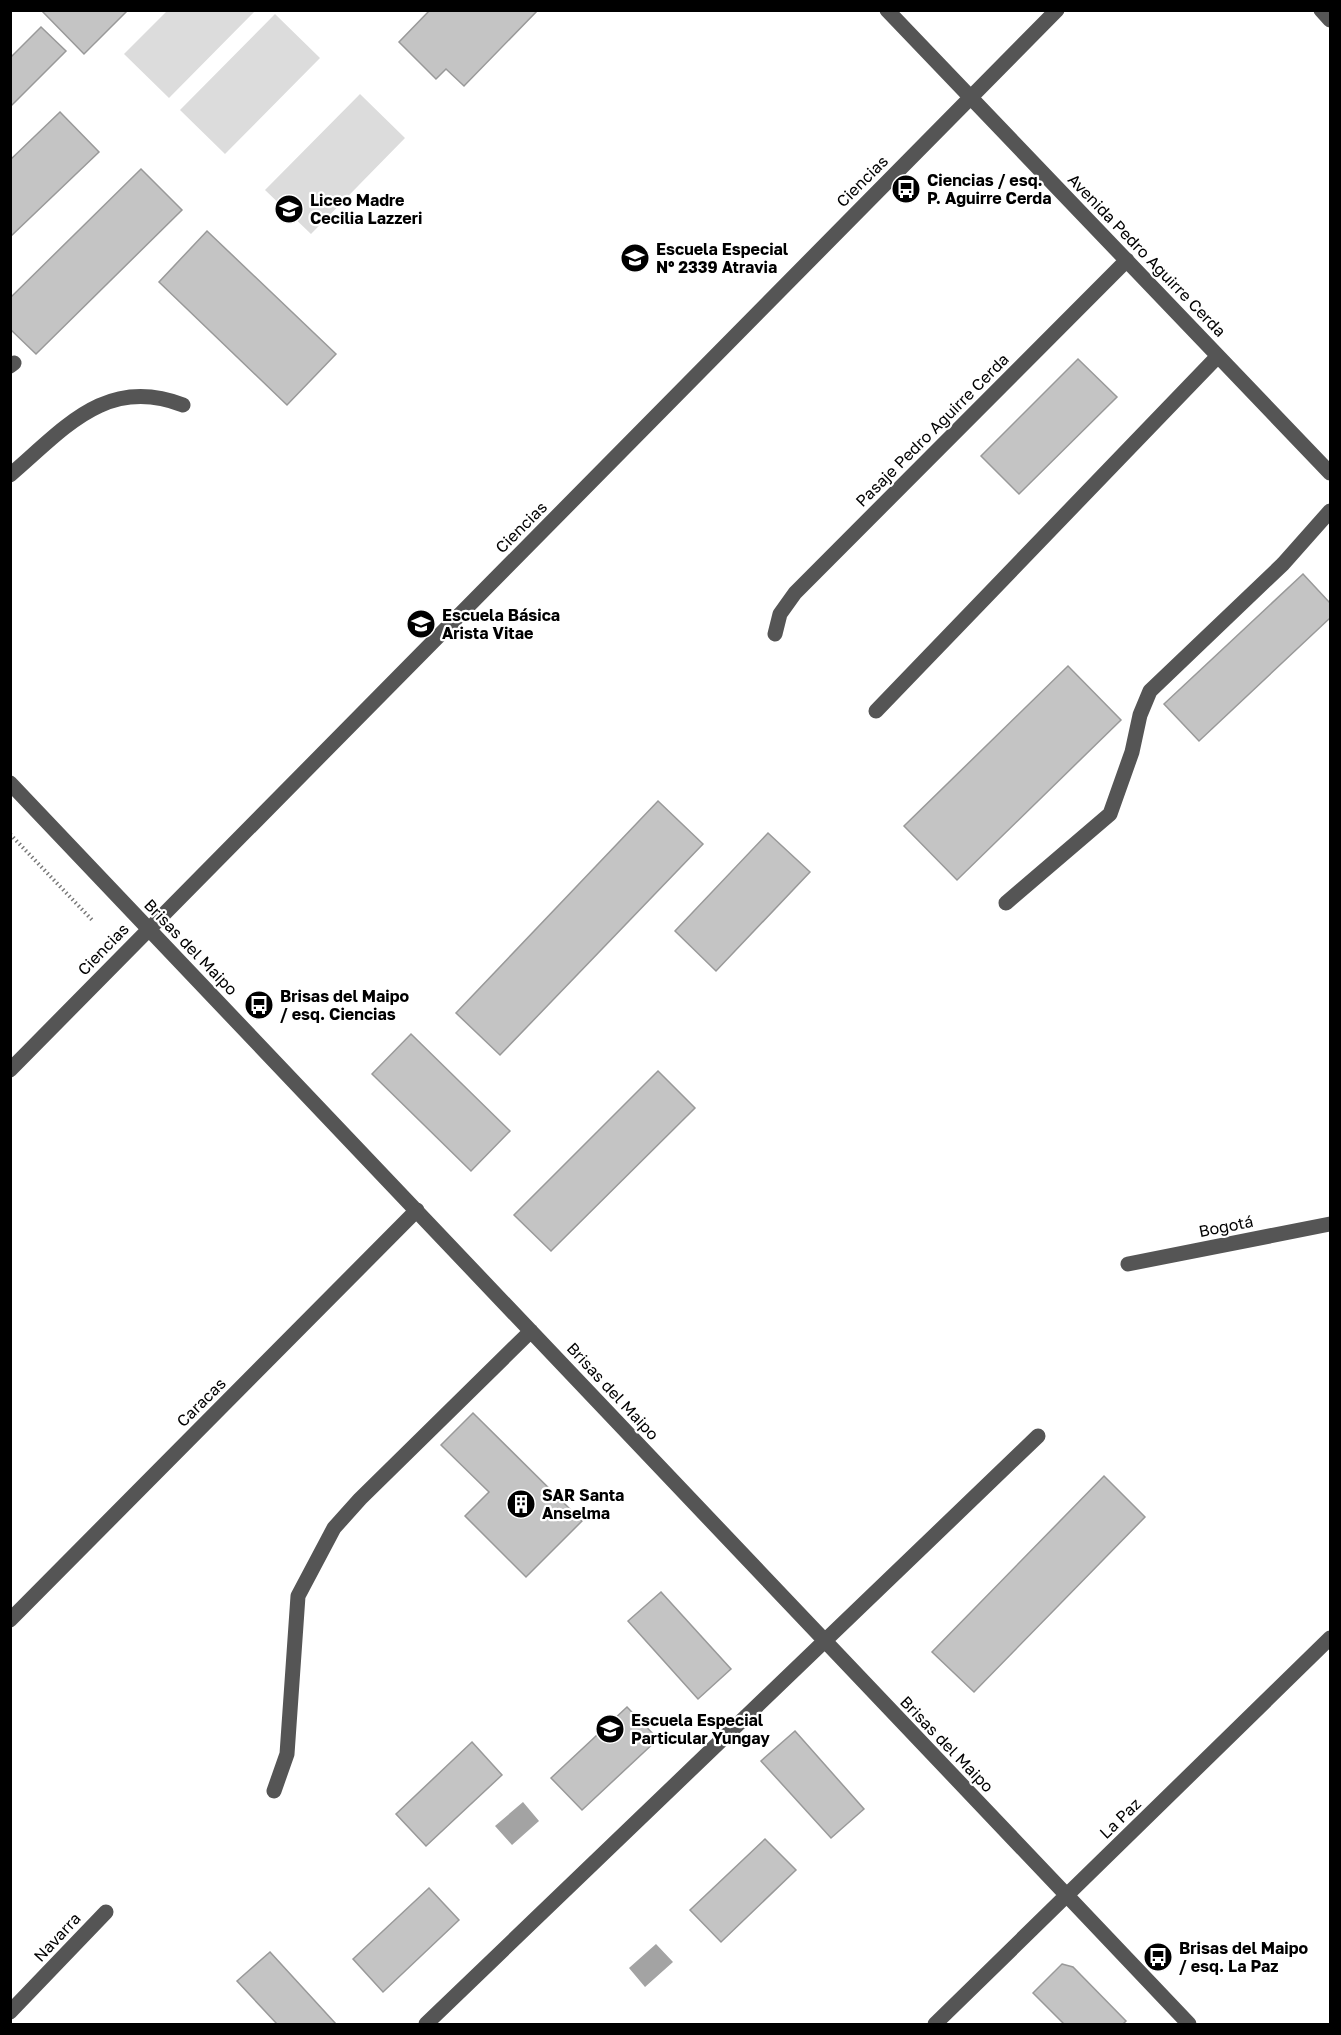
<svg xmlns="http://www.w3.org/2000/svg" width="1341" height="2035" font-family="'Golos Text',sans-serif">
  <rect width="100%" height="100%" fill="#fff"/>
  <path fill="#dcdcdc" d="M167 11V10L255 11 169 98 124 54Z
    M275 14 320 58 225 154 180 110Z
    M360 94 405 138 311 234 265 190Z"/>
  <path fill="#a3a3a3" d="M523 1802 539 1821 512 1845 495 1826Z
    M656 1944 673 1962 645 1987 629 1968Z"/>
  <path fill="#c4c4c4" stroke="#999" stroke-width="1.5" d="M41 10H128L84 54Z
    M430 10H538L464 86 446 69 436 79 399 42Z
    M41 27 66 51 10 107V58Z
    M60 112 99 152 10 237V160Z
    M141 169 182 210 36 354 10 329V298Z
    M207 231 336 354 287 405 159 282Z
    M1078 359 1117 397 1019 494 981 456Z
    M1303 574 1330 603V618L1199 741 1164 704Z
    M1068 666 1121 720 957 880 904 826Z
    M658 801 703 844 500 1055 456 1013Z
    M768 833 810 872 716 971 675 931Z
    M411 1034 510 1131 471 1171 372 1074Z
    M658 1071 695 1108 551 1251 514 1215Z
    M473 1413 582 1521 526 1577 465 1516 489 1492 441 1445Z
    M1104 1476 1145 1517 974 1692 932 1652Z
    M661 1592 731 1669 698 1699 628 1621Z
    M627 1707 658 1739 582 1810 551 1778Z
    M795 1731 864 1809 831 1838 761 1761Z
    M472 1742 502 1775 426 1846 396 1814Z
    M765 1839 796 1870 721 1942 690 1910Z
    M429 1888 459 1920 383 1992 353 1959Z
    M270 1952 336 2024H277L237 1981Z
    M1062 1964 1073 1967 1126 2021 1123 2024H1064L1033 1993Z"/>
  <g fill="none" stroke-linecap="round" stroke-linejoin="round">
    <path stroke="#777" stroke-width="4" stroke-dasharray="1.5 3" stroke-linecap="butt" d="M10 834 93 921"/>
    <path stroke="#555" stroke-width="15" d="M887 10 1330 473
      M1321 10 1330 20
      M10 366 14 363
      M10 475C64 429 106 375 183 405
      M775 634 780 614 795 593 1127 260
      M876 711 1218 356
      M10 783 1189 2024
      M1006 903 1110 814 1132 752 1140 715 1150 691 1283 564 1330 511
      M10 1070 1057 10
      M1128 1264 1330 1224
      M10 1620 417 1210
      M274 1791 287 1754 298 1596 334 1528 360 1499 531 1331
      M10 2012 106 1912
      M426 2024 1038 1436
      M935 2024 1330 1638"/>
  </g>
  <defs>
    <g id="bus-disc" transform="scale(1.5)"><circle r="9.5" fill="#000" stroke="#fff"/><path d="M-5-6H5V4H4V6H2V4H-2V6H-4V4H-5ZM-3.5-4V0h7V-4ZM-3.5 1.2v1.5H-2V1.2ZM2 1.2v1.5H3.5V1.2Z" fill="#fff"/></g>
    <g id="school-disc" transform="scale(1.5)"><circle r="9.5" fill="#000" stroke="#fff"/><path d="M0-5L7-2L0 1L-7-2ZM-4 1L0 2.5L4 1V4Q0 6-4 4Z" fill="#fff"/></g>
    <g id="building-disc" transform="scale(1.5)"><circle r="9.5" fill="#000" stroke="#fff"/><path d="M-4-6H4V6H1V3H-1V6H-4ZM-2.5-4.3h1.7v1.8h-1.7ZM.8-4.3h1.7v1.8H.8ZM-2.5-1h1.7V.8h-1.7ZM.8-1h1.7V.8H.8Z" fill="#fff"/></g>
  </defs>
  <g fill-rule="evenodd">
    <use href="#bus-disc" x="906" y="189"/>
    <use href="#school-disc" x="289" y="209"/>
    <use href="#school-disc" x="635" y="258"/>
    <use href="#school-disc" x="421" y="624"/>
    <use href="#bus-disc" x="259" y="1005"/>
    <use href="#building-disc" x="521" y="1504"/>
    <use href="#school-disc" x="610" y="1729"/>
    <use href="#bus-disc" x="1158" y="1957"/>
  </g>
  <g text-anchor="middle" stroke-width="4.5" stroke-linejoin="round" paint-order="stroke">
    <g font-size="16" font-weight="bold" fill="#000" stroke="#fff" text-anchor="start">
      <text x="927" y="186">Ciencias / esq.<tspan x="927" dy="18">P. Aguirre Cerda</tspan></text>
      <text x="310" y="206">Liceo Madre<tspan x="310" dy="18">Cecilia Lazzeri</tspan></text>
      <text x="656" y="255">Escuela Especial<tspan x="656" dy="18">Nº 2339 Atravia</tspan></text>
      <text x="442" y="621">Escuela Básica<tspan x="442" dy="18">Arista Vitae</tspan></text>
      <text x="280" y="1002">Brisas del Maipo<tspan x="280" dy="18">/ esq. Ciencias</tspan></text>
      <text x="542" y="1501">SAR Santa<tspan x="542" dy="18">Anselma</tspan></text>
      <text x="631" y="1726">Escuela Especial<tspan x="631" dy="18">Particular Yungay</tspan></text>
      <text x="1179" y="1954">Brisas del Maipo<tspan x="1179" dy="18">/ esq. La Paz</tspan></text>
    </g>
    <g font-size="16" fill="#000" stroke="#fff">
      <text transform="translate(862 181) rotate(-45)" y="6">Ciencias</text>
      <text transform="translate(1147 255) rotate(46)" y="6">Avenida Pedro Aguirre Cerda</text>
      <text transform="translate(932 430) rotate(-45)" y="6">Pasaje Pedro Aguirre Cerda</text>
      <text transform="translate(521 527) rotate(-45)" y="6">Ciencias</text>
      <text transform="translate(191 947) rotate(46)" y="6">Brisas del Maipo</text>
      <text transform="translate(103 949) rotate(-46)" y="6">Ciencias</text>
      <text transform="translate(1226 1226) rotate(-11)" y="6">Bogotá</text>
      <text transform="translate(613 1391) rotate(47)" y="6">Brisas del Maipo</text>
      <text transform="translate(201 1402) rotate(-45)" y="6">Caracas</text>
      <text transform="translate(947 1744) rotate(46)" y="6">Brisas del Maipo</text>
      <text transform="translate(1120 1818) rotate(-44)" y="6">La Paz</text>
      <text transform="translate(57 1937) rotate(-47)" y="6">Navarra</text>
    </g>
  </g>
  <rect width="1341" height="2035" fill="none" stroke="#000000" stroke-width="24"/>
</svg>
